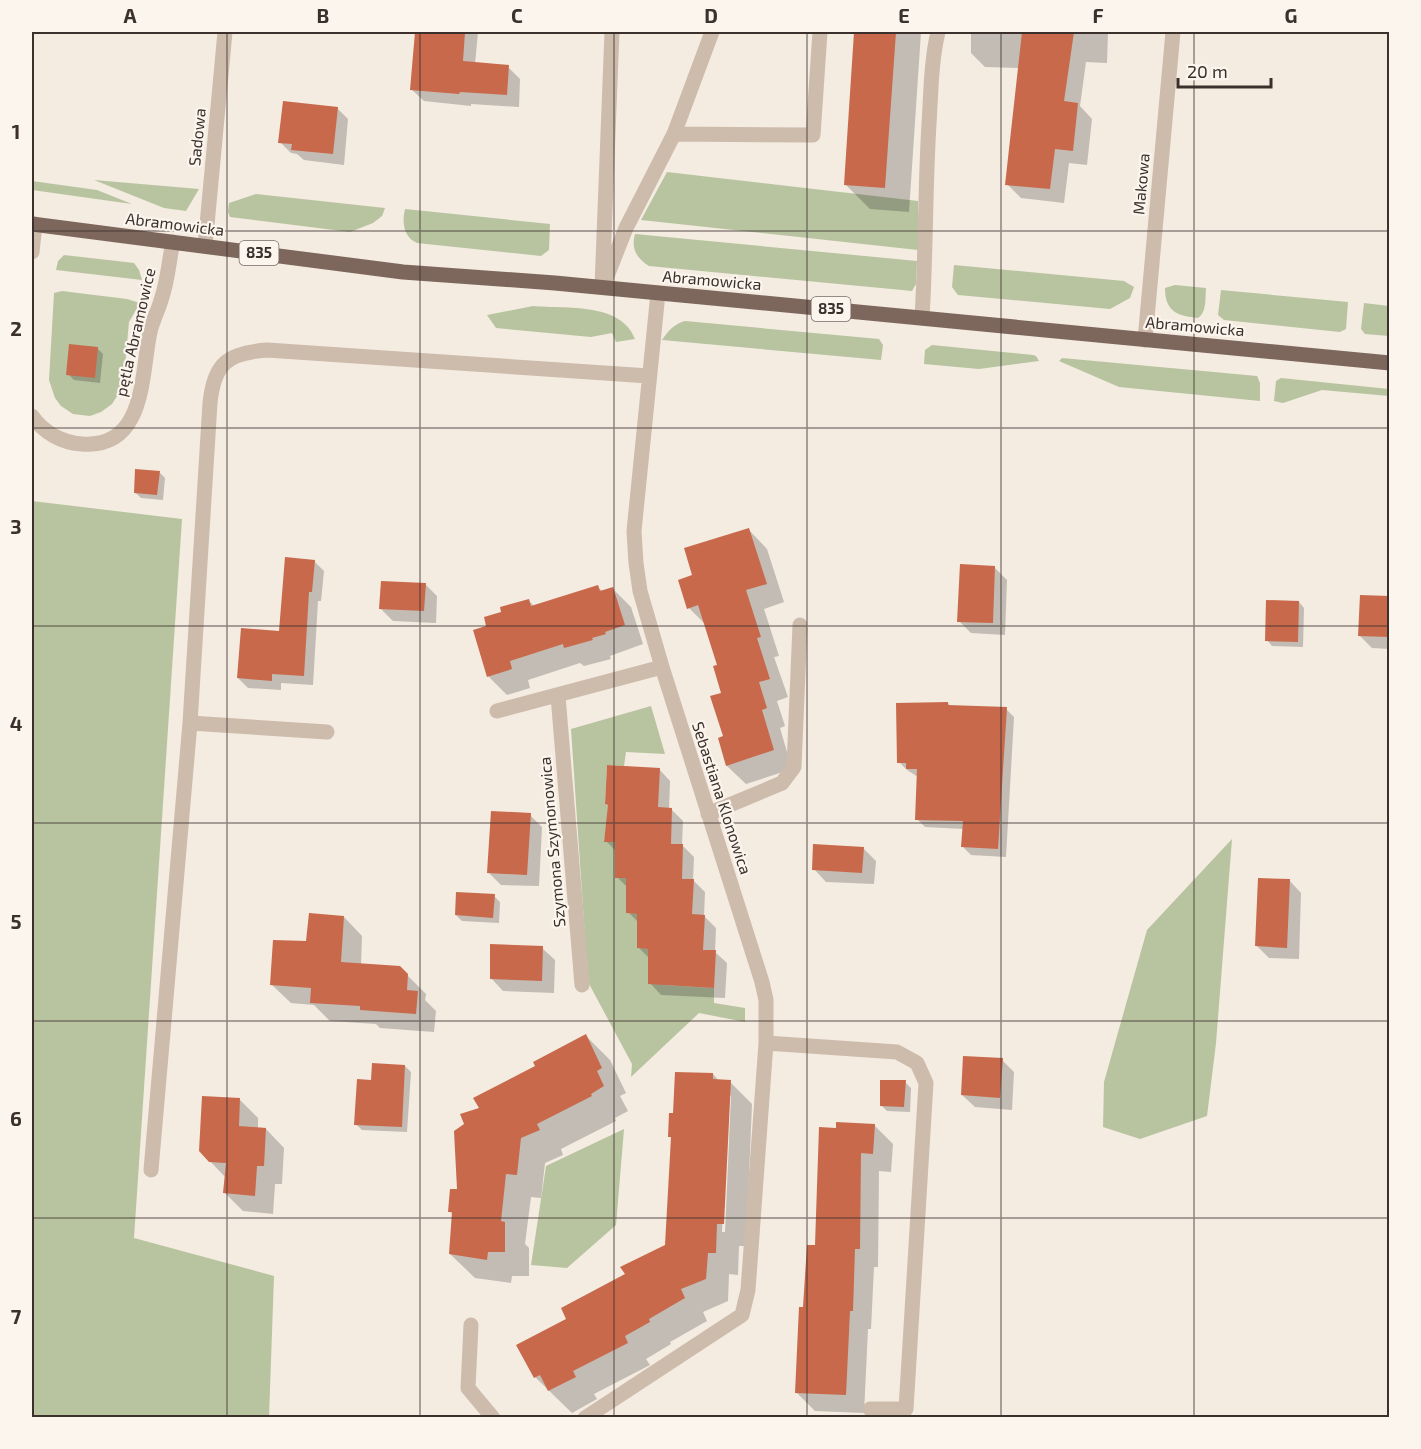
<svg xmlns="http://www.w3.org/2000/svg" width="1421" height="1449" font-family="'Exo 2',sans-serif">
  <rect width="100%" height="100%" fill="#f4ebe1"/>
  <path fill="#b8c4a0" d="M667 172 918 201V250L641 220Z
    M94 180 199 189 186 211 164 208Z
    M32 181 97 190 132 204 32 190Z
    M256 194 385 208 382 216 373 223 350 232 230 217 228 212 229 203Z
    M405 209 550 224 549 250 541 256 417 243C403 237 402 222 405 209Z
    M635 234 917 261 916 284 912 291 902 290 649 266C636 258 631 248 635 234Z
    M64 255 134 263 139 270 142 280 56 270 58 261Z
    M954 265 1124 281 1134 287 1130 298 1110 309 958 295 952 287Z
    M1175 285 1206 288C1205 299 1207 312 1198 318 1178 316 1165 312 1165 288Z
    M1221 290 1348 302 1346 329 1340 332 1224 320 1218 315Z
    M62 291 127 299 140 303 129 322 123 387 112 404 101 412 90 416 73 414 61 406 55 398 49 380 54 293Z
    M1364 303 1389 306V336L1365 334 1361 329Z
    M533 306C566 309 621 302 635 339L616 342 612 333 591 337 496 328 487 315Z
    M685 321 879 339 883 345 881 360 662 340C668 331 674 324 685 321Z
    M932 345 1033 355 1036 356 1039 361 979 369 924 364 925 350Z
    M1062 358 1257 376 1260 383V401L1119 387 1059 361Z
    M1281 378 1389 389V396L1322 390 1283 403 1274 401 1276 381Z
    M32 501 182 519 134 1238 274 1276 269 1417H32Z
    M651 706 665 754 626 752 624 766 607 765 605 804 609 805 604 842H619L630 878 626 913 641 914 637 948 652 949 663 985 714 988V1003L745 1008V1022L699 1013 631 1077 632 1064 588 982 571 729Z
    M1232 839 1216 1043 1207 1116 1140 1139 1103 1127 1104 1082 1147 930Z
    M624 1129 616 1225 567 1268 531 1265 546 1166Z"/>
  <path fill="#0003" fill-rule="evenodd" d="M416 32H478L475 64 508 67 520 79 519 107 471 104V106L424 101 411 89Z
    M853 32H921L909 212 870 209 846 185 856 35Z
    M971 32H1108L1107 63 1086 62 1080 106 1092 119 1087 165 1069 163 1064 203 1021 198 1007 184 1019 68 985 67 971 53Z
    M337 108 348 119 344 165 304 160 297 154 291 153 280 142Z
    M97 348 103 354 100 383 74 380 68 374Z
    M159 472 165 478 163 500 141 498 135 492Z
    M749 530 767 549 784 602 764 609 779 656 774 657 788 697 777 701 785 726 780 728 792 769 746 784 727 766 720 739 724 737 723 694 719 666 706 625 689 608 694 576Z
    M314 561 324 571 321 601H318L313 685 281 683V690L248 688 238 678 280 632Z
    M994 567 1007 580 1005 635 971 633 959 621Z
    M425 584 437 596 436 623 393 621 381 609Z
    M597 586 603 592 613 589 631 607 643 644 610 656 611 659 584 666 580 663 528 680 530 688 507 695 489 677 474 631 487 626 503 614 528 600 534 606Z
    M1361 596 1390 597V649L1372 648 1360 636Z
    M1299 602 1304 608 1303 647 1272 646 1267 640Z
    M948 703 951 707 1006 709 1014 717 1006 857 971 855 963 847 964 829 925 827 917 819 918 777 907 770 899 762Z
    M659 769 670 781 669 810H672L683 821 682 845 694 857 693 880 705 892 704 916 716 928 715 952 727 963 725 998 661 995 650 983V959L639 948V923L628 912V888L617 877V852L606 841Z
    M530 815 542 827 539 886 501 885 488 872Z
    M863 848 876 861 874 884 826 882 814 869Z
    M1289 880 1301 893 1299 959 1269 958 1257 946Z
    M494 896 500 902 499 923 462 921 456 915Z
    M344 917 362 936 361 965 400 968 426 994 425 1000 436 1011 434 1032 380 1028 376 1024 330 1021 314 1005 291 1003 272 985 308 943Z
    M542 948 555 960 554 993 503 991 491 978Z
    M586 1036 610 1060 626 1093 620 1096 628 1111 615 1118 616 1121 561 1149 563 1155 545 1163 541 1198 531 1197 525 1244 529 1248V1276H512L511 1283 475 1278 450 1254 454 1215 450 1212 458 1191 481 1109 537 1067Z
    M1002 1060 1014 1072 1012 1110 975 1107 962 1095Z
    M405 1066 411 1072 407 1132 362 1130 356 1124 373 1081Z
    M713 1074 719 1081 730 1082 752 1104 746 1246H739L738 1275 729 1274 728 1301 703 1312 707 1321 670 1342 671 1344 646 1359 650 1365 594 1394 597 1399 572 1413 535 1377 568 1319 666 1246 673 1139 669 1136 675 1115ZM728 1093 731 1096 725 1232H722Z
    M905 1082 911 1088 910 1112 887 1111 881 1105Z
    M240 1100 258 1118V1129H266L284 1148 282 1184H275L273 1214 243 1211 225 1193 226 1178 210 1161Z
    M874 1125 893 1144 891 1172 879 1171 878 1267H874L871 1329H868L864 1413 815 1411 796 1392 804 1308 838 1129Z"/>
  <path fill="#c8694b" d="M415 32H465L463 61 509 65 507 95 460 92 459 94 410 90Z
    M854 32H896L885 188 844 185Z
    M1022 32H1074L1064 101 1078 103 1073 151 1055 149 1050 189 1005 185Z
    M283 101 338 107 333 154 291 150 292 144 278 143Z
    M69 344 98 347 95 378 66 375Z
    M135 469 160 471 157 495 134 493Z
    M749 528 767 584 746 590 761 637 757 638 770 679 759 682 767 708 762 710 774 750 726 766 718 738 723 736 710 696 721 693 713 666 717 665 698 605 687 609 678 580 692 575 684 548Z
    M285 557 315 560 312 592H309L304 676 272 674V681L237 678 241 628 279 631Z
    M960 564 995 566 993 623 957 622Z
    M381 581 426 583 424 611 379 609Z
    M598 585 600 591 613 587 625 625 605 632 606 634 592 638 593 640 564 648 563 644 510 661 512 669 487 677 473 630 486 626 484 617 501 612 500 607 529 599 531 606Z
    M1360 595 1389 596V637L1358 636Z
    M1266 600 1299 601 1298 642 1265 641Z
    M948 702V705L1007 707 998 849 961 847 963 821 915 820 917 769H906V763H897L896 703Z
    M607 765 660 768 658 807 672 808 671 844H683L682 879H694L692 914 705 915 703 950H716L714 988 648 984V949L637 948V914L626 913V878H615V842H604L608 805 605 804Z
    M491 811 531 813 527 875 487 873Z
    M813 844 864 847 862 873 812 870Z
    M1258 878 1290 879 1287 948 1255 946Z
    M456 892 495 894 493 918 455 915Z
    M309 913 344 916 341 962 400 966 408 974 407 990 418 991 416 1014 360 1010V1006L310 1003 311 988 270 985 273 940 306 941Z
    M490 944 543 946 542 981 490 979Z
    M586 1034 602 1068 597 1071 604 1086 591 1094 592 1096 537 1124 540 1130 521 1138 517 1175 506 1174 501 1221 505 1222V1252H488L487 1260 449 1254 452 1212H448L450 1189H457L454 1131 464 1124 460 1114 479 1108 473 1098 535 1066 533 1062Z
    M963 1056 1003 1058 1000 1098 961 1095Z
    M372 1063 405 1065 402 1127 354 1125 357 1079 371 1080Z
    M675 1072 713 1073V1079L731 1080 724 1224H717L716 1253H708L706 1279 681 1289 685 1298 649 1319 650 1322 625 1336 628 1343 573 1371 576 1377 548 1391 540 1375 534 1378 516 1345 566 1319 561 1308 625 1274 620 1267 665 1245 671 1137H668L669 1113H673Z
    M880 1080H906L904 1107 880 1106Z
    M202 1096 240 1098 239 1126 266 1128 264 1166H257L255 1196 223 1193 226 1163 209 1162 199 1151Z
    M836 1122 875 1124 873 1154 861 1153 860 1249H855L853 1311H850L846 1395 795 1393 799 1307H803L807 1245H815L819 1127 836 1128Z"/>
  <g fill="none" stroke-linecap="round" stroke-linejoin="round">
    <path stroke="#cdbbac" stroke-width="15" d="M712 32 674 134 813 135 820 32
      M205 246 225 32
      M32 252 35 224
      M607 276 626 228 674 134
      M602 287 612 32
      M922 318C926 253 925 188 929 124 931 93 931 61 938 32
      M1145 340 1173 32
      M32 416C43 432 62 443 82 444 146 449 141 374 150 332 153 319 159 309 162 297 168 279 169 260 173 242
      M558 696 582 985
      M497 711 662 667
      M190 723 327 732
      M708 814 782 783 794 767 800 625
      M766 1043 897 1052 917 1063 926 1083 906 1409H870
      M151 1170 190 723 210 403C214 363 228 353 267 350L649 376
      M471 1325 468 1388 493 1418
      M585 1418 742 1315 748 1290 766 1043V1000L762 982 662 667 640 591 636 563 634 531 658 293"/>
    <path stroke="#7d675c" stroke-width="15" d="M32 224 403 272 555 283 1390 363"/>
  </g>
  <path fill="none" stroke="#3b302b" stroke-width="1.5" stroke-opacity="0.55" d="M227 32V1418M420 32V1418M614 32V1418M807 32V1418M1001 32V1418M1194 32V1418M32 231H1390M32 428H1390M32 626H1390M32 823H1390M32 1021H1390M32 1218H1390"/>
  <g text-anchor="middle" stroke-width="4.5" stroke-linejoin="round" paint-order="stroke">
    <g fill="#fbf5ee" stroke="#756b66" stroke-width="1.5">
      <rect x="239.5" y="241" width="39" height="24" rx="4.5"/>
      <rect x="811.5" y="297" width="39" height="24" rx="4.5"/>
    </g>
    <g font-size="15" font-weight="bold" fill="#3b302b">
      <text x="259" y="258">835</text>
      <text x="831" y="314">835</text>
    </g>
    <g font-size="16" fill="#3b302b" stroke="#fbf5ee">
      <text transform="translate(197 137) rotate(-84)" y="6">Sadowa</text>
      <text transform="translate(1141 184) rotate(-85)" y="6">Makowa</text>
      <text transform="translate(175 224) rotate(7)" y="6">Abramowicka</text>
      <text transform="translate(712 280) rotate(5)" y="6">Abramowicka</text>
      <text transform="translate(1195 326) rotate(5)" y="6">Abramowicka</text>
      <text transform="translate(135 332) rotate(-77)" y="6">pętla Abramowice</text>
      <text transform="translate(722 798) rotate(72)" y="6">Sebastiana Klonowica</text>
      <text transform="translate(552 842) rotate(-95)" y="6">Szymona Szymonowica</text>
    </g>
  </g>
  <rect width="1421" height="1449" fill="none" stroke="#fbf5ee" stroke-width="66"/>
  <path d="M1178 78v9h93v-9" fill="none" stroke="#3b302b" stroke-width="3"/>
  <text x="1187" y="78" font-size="18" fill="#3b302b" stroke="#fbf5ee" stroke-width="4.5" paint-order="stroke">20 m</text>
  <rect x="33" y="33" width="1355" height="1383" fill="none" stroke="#3b302b" stroke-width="2"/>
  <g font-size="20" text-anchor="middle" font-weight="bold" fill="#3b302b">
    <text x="130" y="23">A</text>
    <text x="323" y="23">B</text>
    <text x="517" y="23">C</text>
    <text x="711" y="23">D</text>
    <text x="904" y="23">E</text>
    <text x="1098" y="23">F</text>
    <text x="1291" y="23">G</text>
    <text x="16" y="139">1</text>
    <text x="16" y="336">2</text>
    <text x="16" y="534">3</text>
    <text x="16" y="731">4</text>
    <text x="16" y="929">5</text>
    <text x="16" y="1126">6</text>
    <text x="16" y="1324">7</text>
  </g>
</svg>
